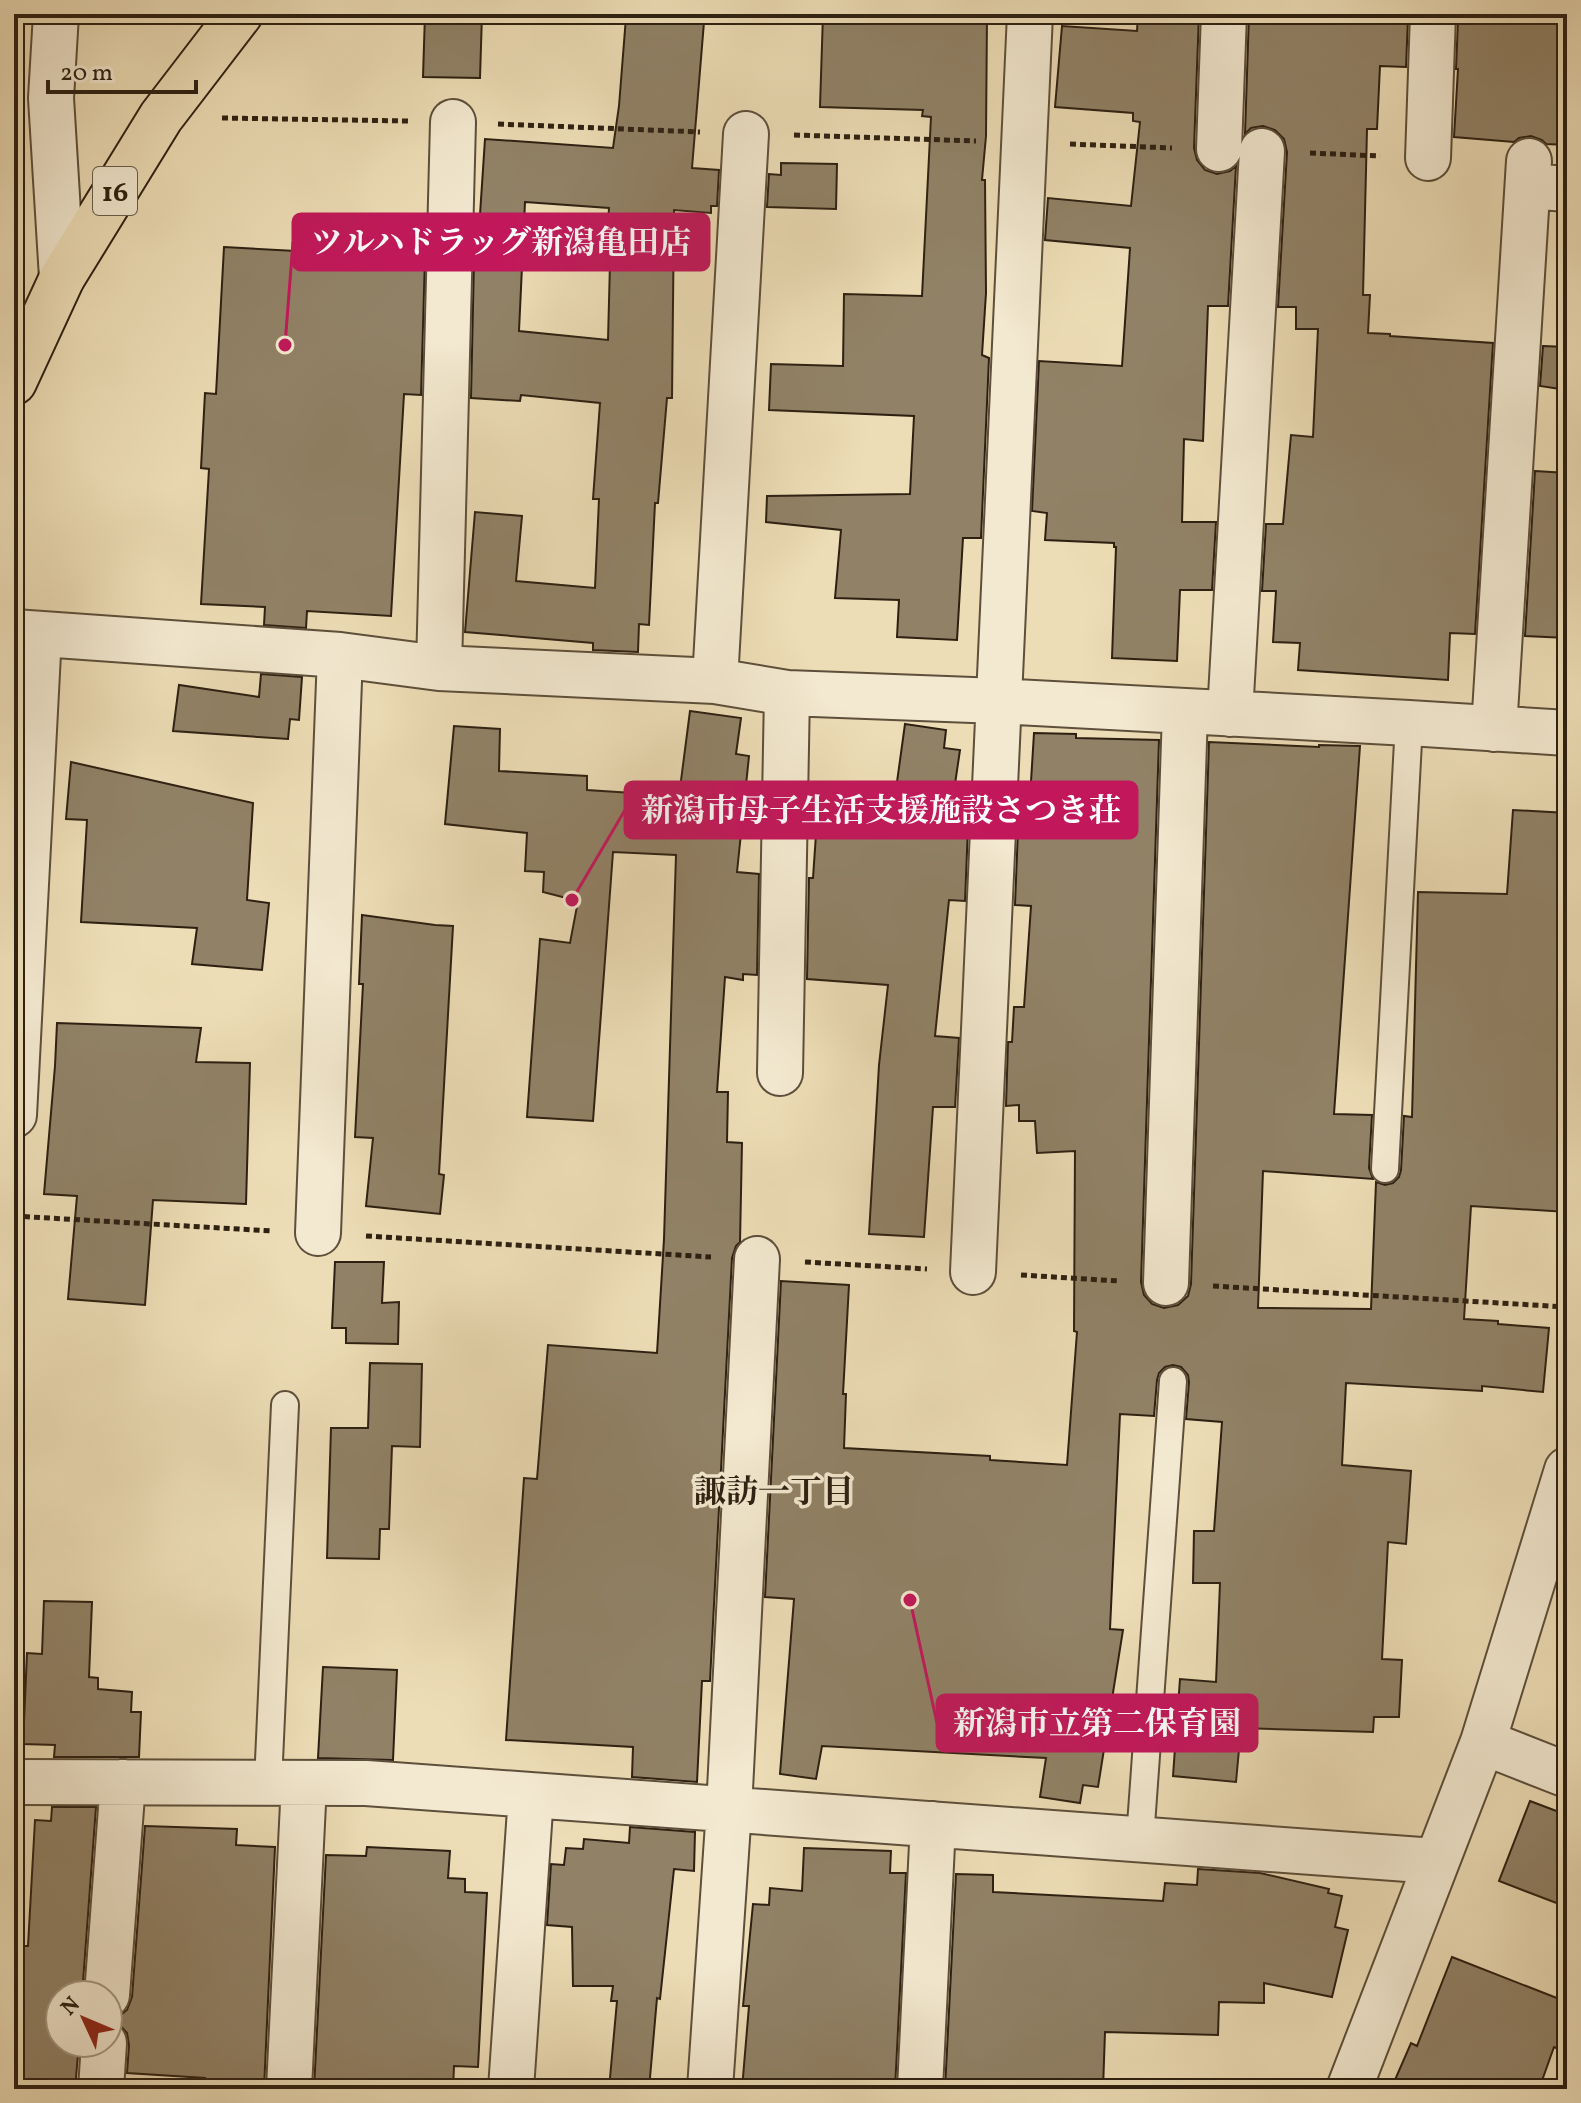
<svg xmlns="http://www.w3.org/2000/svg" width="1581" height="2103" font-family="Vollkorn,'Noto Serif JP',serif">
  <rect width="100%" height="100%" fill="#edddb6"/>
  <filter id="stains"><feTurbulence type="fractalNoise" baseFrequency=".0025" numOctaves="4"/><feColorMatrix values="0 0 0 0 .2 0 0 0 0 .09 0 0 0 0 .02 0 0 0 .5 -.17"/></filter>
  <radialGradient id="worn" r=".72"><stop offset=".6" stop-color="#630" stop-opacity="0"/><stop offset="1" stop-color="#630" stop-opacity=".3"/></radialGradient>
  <path fill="#918267" stroke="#2d2012" stroke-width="2" fill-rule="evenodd" d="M425 14H482L480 78 423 77Z
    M823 14H987L986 136 982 180H985L986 293 982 355 989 358 981 538H963L957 640 897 637 899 600 835 598 841 530 766 522 767 496 910 494 914 416 769 410 771 364 843 366 844 294 922 296 931 117 922 116 923 110 820 107Z
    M1138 14H1199L1194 148 1197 160 1205 170 1217 174 1230 171 1236 166 1228 306H1208L1203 441 1184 439 1182 522H1216L1212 590H1180L1177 661 1112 658 1116 547H1114V543L1045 540 1047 513 1032 511 1039 361 1122 366 1130 248 1045 240 1048 198 1131 206 1140 122 1133 121V113L1055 107 1062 26 1137 31Z
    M1249 14H1323L1408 18 1406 67 1380 66 1377 129H1367L1363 295H1370L1368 333 1390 334V336L1493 343 1475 634 1450 633 1448 680 1298 670 1300 643 1273 642 1276 591H1262L1266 524H1283L1291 435 1313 437 1318 329H1296V307H1278L1287 152 1284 139 1275 130 1263 126 1251 128 1245 134Z
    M1464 14H1567V145L1546 144 1542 140 1531 136 1519 138 1514 142 1454 137 1458 69H1456L1458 20H1464Z
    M626 17 704 22 692 168 719 170 717 206H711V213L674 210 672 398H667L658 503H655L649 625 639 624 638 652 593 650V643L465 632 475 512 522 516 516 581 595 588 599 499H593L600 403 521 395 520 401 471 398 474 260H477L485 139 613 148 619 106ZM525 202 609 208 606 263H610L608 340 519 331Z
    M781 163 837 164 836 209 767 207 769 174 781 175Z
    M224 247 425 258 421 395 404 394 391 616 307 611 306 628 264 625 265 607 201 604 209 469 201 468 205 393 216 394Z
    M1543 346 1567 347V390L1540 386Z
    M1535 471 1567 473V638L1525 636Z
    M261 674 302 677 299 720 290 719 288 739 173 731 179 685 259 697Z
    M690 711 741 718 736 754 749 756 737 872 759 874 757 975 743 974V980L725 977 717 1092H728L727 1142 742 1143 740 1242 736 1246 732 1258 710 1681H702L697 1782 632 1777 633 1747 506 1740 524 1478 537 1479 548 1345 657 1353 664 1239 676 855 613 852 593 1121 527 1117 540 939 570 943 578 901 543 892 544 872 525 871 527 833 445 824 454 726 500 729 499 771 587 776V790L679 796Z
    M905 724 946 730 944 748 960 750 950 818H952V826L968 827 965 901 949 900 935 1036 959 1038 955 1107H933L924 1237 869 1234 879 1065 888 985 807 979 809 878H813L818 805 893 811Z
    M1034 733 1076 734V738L1159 740 1141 1282 1144 1295 1152 1304 1164 1308 1178 1305 1188 1296 1191 1284 1209 742 1319 747V745L1360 746 1334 1114 1372 1115 1369 1168 1373 1179 1263 1171 1258 1308 1371 1309 1376 1182 1385 1185 1393 1183 1399 1177 1401 1170 1404 1116 1412 1117 1418 892 1507 894 1513 810 1567 813V999H1562L1557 1146H1567V1212L1471 1206 1464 1319 1498 1321V1324L1549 1328 1543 1392 1482 1386V1391L1346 1383 1342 1465 1411 1471 1406 1544 1388 1542 1382 1659 1402 1660 1399 1717H1374L1373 1732 1241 1728 1236 1782 1173 1776 1180 1679 1216 1682 1220 1583H1193L1194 1531H1214L1222 1422 1186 1419 1189 1382 1188 1375 1181 1367 1173 1365 1165 1367 1159 1373 1157 1380 1154 1416 1120 1414 1110 1629 1123 1630 1098 1787 1083 1785 1080 1803 1040 1797 1046 1758 822 1746 816 1779 780 1774 794 1599 765 1597 781 1281 849 1285 843 1394H846L844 1448 990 1456V1460L1067 1465 1077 1332 1074 1331 1075 1151 1037 1153 1035 1121H1019V1105L1006 1106 1008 1042H1012L1014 1007H1024L1031 906 1015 905 1018 829 1028 830Z
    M71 762 253 803 247 900 269 903 262 970 192 964 197 928 81 922 87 820 66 819Z
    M362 915 435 925 453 926 439 1174 444 1175 440 1214 366 1206 373 1138 355 1137 363 984H359Z
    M57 1023 201 1028 196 1062 250 1063 246 1204 153 1200 145 1305 68 1299 77 1196 44 1194 55 1066Z
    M335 1262H384L382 1303 399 1302 398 1344 346 1343V1328H332Z
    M370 1363 422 1364 420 1447 392 1446 389 1529H380L379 1559 327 1558 331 1428H368Z
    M44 1601 92 1602 89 1677 98 1678V1689L132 1692 131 1712H141L139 1757H54L55 1745 23 1744 27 1653 42 1654Z
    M323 1667 397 1670 393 1760 318 1758Z
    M1530 1801 1567 1815V1907L1499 1881Z
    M52 1807H96L82 1995H60V2043H79L75 2089H14V1946H28L35 1820 51 1821Z
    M145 1826 237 1829 236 1845 275 1847 264 2089H204L205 2078 127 2073 129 2045 127 2033 118 2023 109 2019 118 2017 127 2010 132 1997Z
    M630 1827 695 1832 694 1871 674 1869 660 1999 657 1998 649 2089H609L617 2001H611L613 1986H573L572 1927 547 1925 551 1864 564 1865 566 1848 583 1849 584 1839 629 1843Z
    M367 1847 450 1851 448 1878 465 1879V1892L487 1893 478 2067 454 2066 453 2089H314L326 1855 366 1856Z
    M804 1848 891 1851 890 1873H906L895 2089H742L749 2006H743L753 1904 769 1905 770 1888 802 1891Z
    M1198 1869 1260 1873 1329 1889 1328 1893 1342 1896 1335 1927 1348 1930 1332 1997 1264 1983V2003L1219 2002 1218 2035 1105 2032 1103 2089H945L956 1874 993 1875V1892L1163 1901 1165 1883 1197 1885Z
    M1452 1957 1567 2002V2053L1554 2047 1539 2089H1391L1411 2043 1417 2046Z"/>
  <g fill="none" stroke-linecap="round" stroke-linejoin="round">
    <g stroke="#5d4f3b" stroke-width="30">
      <path id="service" d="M1385 1169 1409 723
        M268 1783 285 1405
        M1140 1839 1173 1381"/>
    </g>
    <g stroke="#5d4f3b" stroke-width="48">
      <path id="minor" d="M56 14 51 98 62 278
        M1219 149 1224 14
        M1428 158 1433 14
        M1528 186 1567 189
        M14 632 340 655 439 668 715 681 787 693 999 701 1409 723 1567 733
        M439 668 453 122
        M715 681 746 134
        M1230 714 1262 151
        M1494 729 1529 161
        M780 1073 787 693
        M14 1115 39 634
        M318 1233 340 655
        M973 1272 1030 14
        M1166 1283 1185 712
        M1483 1742 1567 1775
        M14 1782 366 1783 1435 1861
        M107 1995 123 1782
        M101 2089 104 2043
        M289 2089 304 1783
        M511 2089 531 1795
        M710 2089 729 1809 757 1259
        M920 2089 933 1824
        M1349 2089 1483 1742 1567 1470"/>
    </g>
    <g stroke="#2d2012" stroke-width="48">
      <path id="primary" d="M14 382 62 278 161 117 240 14"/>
    </g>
    <path stroke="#2d2012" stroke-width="5" stroke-dasharray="6 4" stroke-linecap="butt" d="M222 118 408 121
      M498 124 700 132
      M794 135 976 141
      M1070 144 1172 148
      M1310 153 1380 156
      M14 1216 272 1231
      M366 1236 711 1257
      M805 1262 927 1269
      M1021 1275 1119 1281
      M1213 1286 1567 1307"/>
    <use href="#service" stroke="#f3e9d0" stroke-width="26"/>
    <use href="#minor" stroke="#f3e9d0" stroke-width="44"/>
    <use href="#primary" stroke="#edddb6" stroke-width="44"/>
  </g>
  <g text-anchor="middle" stroke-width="7" stroke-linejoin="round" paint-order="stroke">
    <rect fill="#f3e9d0" stroke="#685c4b" stroke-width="2" x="93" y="167" width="44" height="48" rx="6"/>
    <g font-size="28" font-weight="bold" fill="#2d2012">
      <text x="115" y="201">16</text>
    </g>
    <g font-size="32" font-weight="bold" fill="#2d2012" stroke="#f3e9d0">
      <text x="774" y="1502">諏訪一丁目</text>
    </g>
  </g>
  <path fill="none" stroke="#c2185b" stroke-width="3" d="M285 345L293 242M572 900L625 810M910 1600L937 1723"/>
  <g fill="#c2185b" stroke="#f3e9d0" stroke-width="3">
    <circle cx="285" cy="345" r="8"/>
    <circle cx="572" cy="900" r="8"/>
    <circle cx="910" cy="1600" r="8"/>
  </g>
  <g fill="#c2185b" stroke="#c2185b" stroke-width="3">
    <rect x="293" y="214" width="416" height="56" rx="8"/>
    <rect x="625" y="782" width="512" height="56" rx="8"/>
    <rect x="937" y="1695" width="320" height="56" rx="8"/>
  </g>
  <g font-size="32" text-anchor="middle" font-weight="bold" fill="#fff">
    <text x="501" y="253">ツルハドラッグ新潟亀田店</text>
    <text x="881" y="821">新潟市母子生活支援施設さつき荘</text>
    <text x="1097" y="1734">新潟市立第二保育園</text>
  </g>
  <rect width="1581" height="2103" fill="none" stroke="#edddb6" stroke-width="48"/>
  <rect x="16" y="16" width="1549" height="2071" fill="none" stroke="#2d2012" stroke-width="4"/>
  <rect x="24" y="24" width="1533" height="2055" fill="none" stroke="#2d2012" stroke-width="2"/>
  <g transform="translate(84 2019) rotate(314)"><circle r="38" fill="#f3e9d0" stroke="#a49984" stroke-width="2"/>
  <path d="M0-6L14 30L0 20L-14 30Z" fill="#8f2418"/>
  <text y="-12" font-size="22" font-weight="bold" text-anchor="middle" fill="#2d2012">N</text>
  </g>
  <path d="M48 80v12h148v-12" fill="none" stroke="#2d2012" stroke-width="4"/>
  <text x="60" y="80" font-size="24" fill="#2d2012" stroke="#f3e9d0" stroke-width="6" paint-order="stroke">20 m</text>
  <rect width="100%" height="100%" filter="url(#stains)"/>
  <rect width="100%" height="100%" fill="url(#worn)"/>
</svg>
